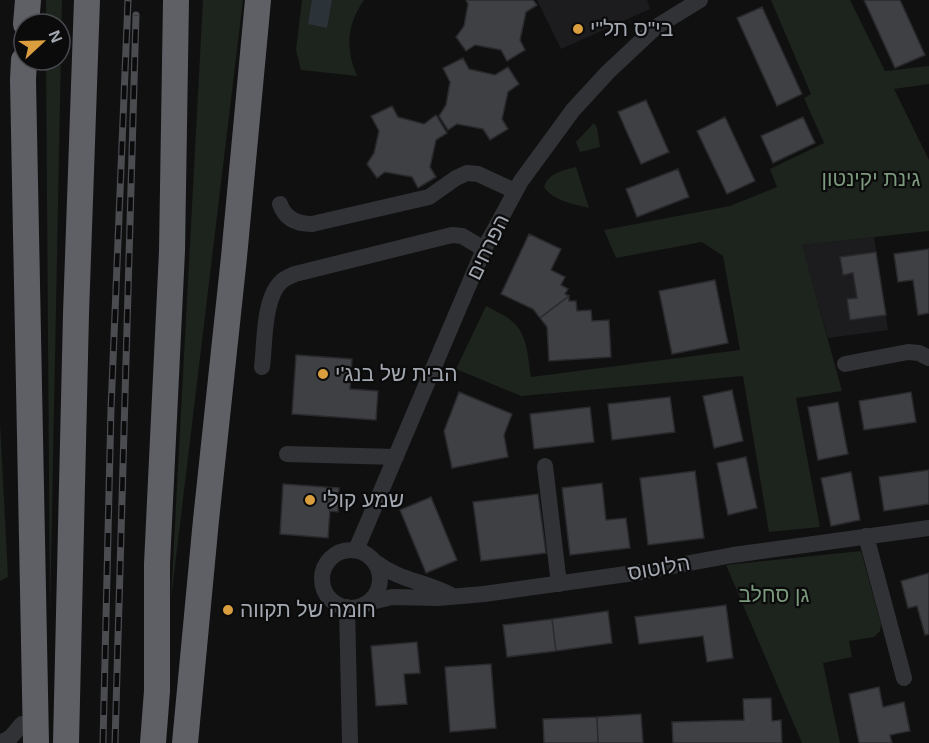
<svg xmlns="http://www.w3.org/2000/svg" width="929" height="743" font-family="Helvetica,Heebo,sans-serif">
  <rect width="100%" height="100%" fill="#101011"/>
  <path fill="#1c1c1e" d="M537 0H647L650 9 561 49Z
    M874 237 888 330 828 338 801 245Z"/>
  <path fill="#1d231d" d="M46 0H62L50 616 46 60H60V24H46Z
    M203 0H243L171 599Z
    M302 0H364C347 24 345 49 357 76L301 70 296 50Z
    M771 0H850L885 71 929 66V84L894 89 929 160V231L802 245 842 391 796 398 820 527 769 532 743 376 521 396 456 369 486 306C495 311 507 316 514 323 528 336 528 360 531 377L740 350 723 256 702 242 616 258 604 230 730 206 777 187 770 169 824 143 804 98 811 94Z
    M594 123 597 128 600 147 580 152 576 142Z
    M576 167 589 208C574 204 553 201 544 187 548 173 564 170 576 167Z
    M0 422 8 577 0 581Z
    M861 551 881 624 880 631 874 637 849 641 852 657 823 663 840 743H802L726 565Z"/>
  <path fill="#2b3238" d="M312 0H332L327 28 308 24Z"/>
  <path fill="#3f4044" stroke="#2a2a2d" stroke-width="1.5" d="M466 0H533L537 5 526 12 520 40 525 50 507 61 501 50 475 45 466 51 456 37 464 26 468 4Z
    M864 0H900L925 55 895 68Z
    M762 7 802 94 777 106 737 18Z
    M463 58 469 69 495 75 508 67 519 84 508 92 502 119 508 129 490 140 483 129 457 124 448 130 439 116 446 105 450 82 443 68Z
    M646 100 669 152 641 164 618 112Z
    M392 106 398 117 424 124 436 115 447 133 436 140 430 167 436 177 418 188 412 177 385 172 377 178 367 164 374 153 379 131 371 116Z
    M725 117 755 181 727 194 697 131Z
    M803 117 815 143 773 163 761 136Z
    M678 169 689 197 637 217 626 189Z
    M529 234 561 249 551 270 565 277 561 285 568 289 565 294 569 296 540 318 533 309 501 294Z
    M929 249V313L918 315 913 280 898 282 894 254Z
    M876 252 886 315 850 320 847 299 857 298 853 273 843 275 840 257Z
    M715 280 728 343 672 354 659 291Z
    M569 296V301H576L577 311 591 310 592 321 609 320 611 357 549 361 547 327 540 318Z
    M296 355 352 359 350 389 378 391 376 420 292 414Z
    M732 390 743 441 714 448 703 396Z
    M459 392 512 414 504 435 508 457 452 468 444 431Z
    M911 392 916 422 864 430 859 401Z
    M670 397 675 432 612 440 608 404Z
    M838 402 848 454 818 460 808 407Z
    M590 407 594 442 534 449 530 414Z
    M746 457 757 508 728 515 717 463Z
    M929 470V504L884 511 879 477Z
    M695 471 704 538 648 545 640 478Z
    M851 472 860 520 831 526 821 478Z
    M602 483 606 520 626 518 630 548 570 555 562 488Z
    M283 484 339 488 338 512 330 511 328 538 280 534Z
    M538 494 546 553 481 561 473 502Z
    M431 497 457 560 426 573 400 510Z
    M929 573V634L925 635 917 606 908 608 901 581Z
    M726 605 733 658 707 662 703 636 639 644 635 617Z
    M608 611 612 643 556 651 552 619Z
    M552 619 556 651 507 657 503 625Z
    M417 642 420 673 404 674 407 704 376 706 371 646Z
    M491 664 496 728 450 732 445 667Z
    M879 687 883 707 904 702 910 731 890 735 892 743H859L849 694Z
    M771 698 772 721 781 720 782 743H673L672 722 744 720 743 699Z
    M641 714 643 743H598L597 717Z
    M597 717 598 743H544L543 719Z"/>
  <g fill="none" stroke-linecap="round" stroke-linejoin="round">
    <path stroke="#313235" stroke-width="16" d="M280 204C285 219 297 224 312 224L429 197 456 178 467 173 478 174 515 191
      M845 364 908 352 919 353 929 358
      M262 367C265 344 263 297 282 281 285 278 291 276 295 274L452 235 462 236 484 249
      M287 454 396 457
      M545 466 559 584
      M866 536 904 678
      M356 550 484 249 521 181 573 110 608 72 656 27 700 0
      M322 579a29 29 0 1 1 58 0a29 29 0 1 1-58 0Z
      M374 561C400 581 424 581 451 595
      M367 603 392 597 438 598 484 594 641 572 733 555 929 528
      M347 607 350 743
      M0 743 11 737 22 724"/>
    <path stroke="#5e6066" stroke-width="26" d="M26 24 28 0
      M24 60 23 80 36 743
      M66 743 76 314 87 0
      M153 743 157 691V564L172 251 176 0
      M185 743 206 520 234 257 258 0"/>
    <g stroke="#4a4c50" stroke-width="7">
      <path id="rail" d="M103 743 111 409 128 0
        M115 743 136 15"/>
    </g>
    <use href="#rail" stroke="#0b0b0c" stroke-width="4.5" stroke-dasharray="14" stroke-linecap="butt"/>
  </g>
  <g fill="#db9e3e" stroke="#0b0b0c" stroke-width="2">
    <circle cx="578" cy="29" r="6"/>
    <circle cx="323" cy="374" r="6"/>
    <circle cx="310" cy="500" r="6"/>
    <circle cx="228" cy="610" r="6"/>
  </g>
  <g text-anchor="middle" stroke-width="4.5" stroke-linejoin="round" paint-order="stroke">
    <g font-size="21" fill="#a2a7b0" stroke="#0b0b0c" text-anchor="start">
      <text x="590" y="36">בי"ס תל"י</text>
      <text x="335" y="381">הבית של בנג'י</text>
      <text x="322" y="507">שמע קולי</text>
      <text x="240" y="617">חומה של תקווה</text>
    </g>
    <g font-size="21" fill="#7b997c" stroke="#0b0b0c">
      <text x="871" y="186">גינת יקינטון</text>
      <text x="774" y="602">גן סחלב</text>
    </g>
    <g font-size="21" fill="#a2a7b0" stroke="#0b0b0c">
      <text transform="translate(488 247) rotate(-64)" y="7">הפרחים</text>
      <text transform="translate(659 568) rotate(-10)" y="7">הלוטוס</text>
    </g>
  </g>
  <g transform="translate(42 42) rotate(68)"><circle r="28" fill="#0b0b0c" stroke="#47494e" stroke-width="1.5"/>
  <path d="M0-4.5L10 22L0 15L-10 22Z" fill="#db9e3e"/>
  <text y="-9" font-size="16" font-weight="bold" text-anchor="middle" fill="#a2a7b0">N</text>
  </g>
</svg>
